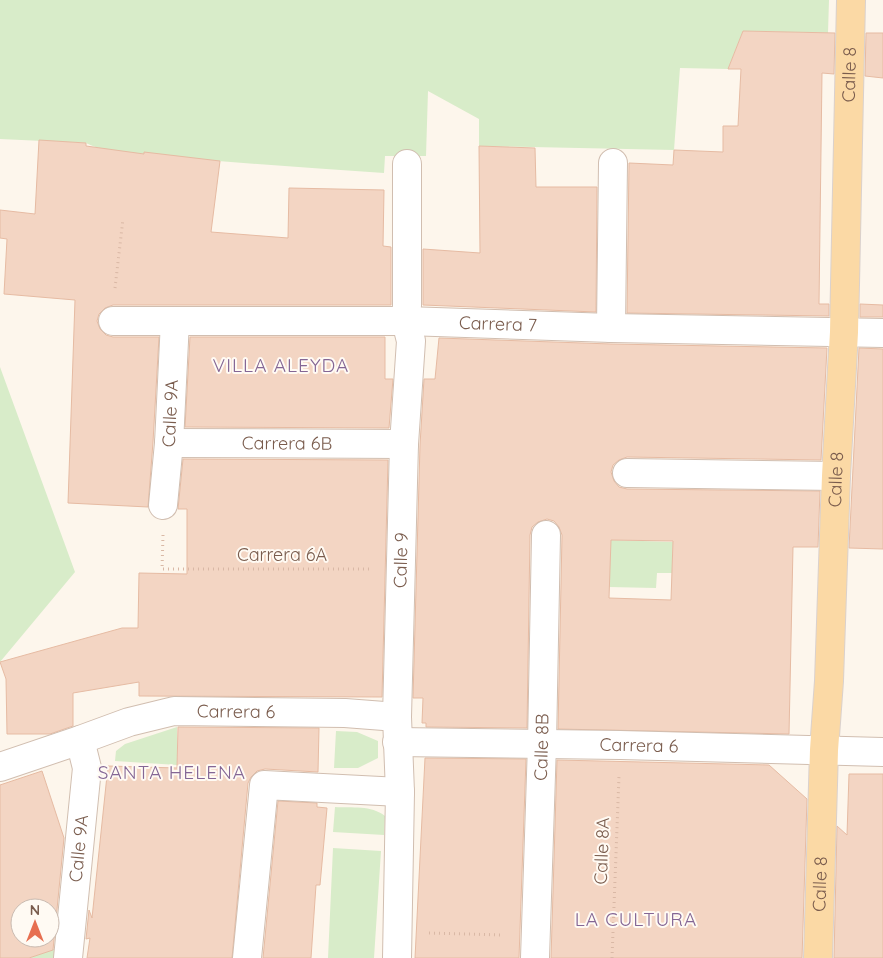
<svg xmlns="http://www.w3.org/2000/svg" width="883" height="958" font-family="Quicksand,sans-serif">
  <rect width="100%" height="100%" fill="#fdf6ec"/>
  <path fill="#d8ecc9" d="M0 0H829L828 33 743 31 728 69 680 68 674 150 479 146V119L428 91 426 156H385L384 173C312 168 240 163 168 157 146 155 105 153 86 143L0 139Z
    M0 367 75 572 0 662Z
    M611 540 673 542 672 573H657L656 588 609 587Z
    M177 727V765L115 761 116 751 125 744Z
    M336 731 357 732 378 741V758L358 768H334Z
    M335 807C352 808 371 805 385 816L384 835 333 832Z
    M333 848 381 851 374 958H328Z
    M59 947 58 958H29Z"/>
  <path fill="#f3d5c3" stroke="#e6bba3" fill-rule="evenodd" d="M743 31 835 33 834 74 822 73 819 304H829V316L627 313 629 163 673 165 674 150 723 152V126H738L741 69H728Z
    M866 33H883V78L865 76Z
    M39 140 86 143V146L144 154V152L220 161 211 232 288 238 289 188 384 190 383 246 391 247V305H113L105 308 99 314 97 321 100 329 106 335 113 337H159L153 442 148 507 68 503 75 300 4 294 7 239 0 238V210L35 214Z
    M479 146 535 148 536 187H597L596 312 423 305V249L480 253Z
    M860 304 883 305V317H860Z
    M190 337H385V379H393L389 428 185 427Z
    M439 338 611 344 827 348 821 460 627 457 619 460 613 465 611 472 614 481 619 487 627 489 820 491 818 547H793L789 734 558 729 562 535 559 527 554 521 547 519 538 522 532 527 530 535 527 728 426 727V723H422L423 698H413L420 445 424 379H435ZM611 540 673 541 671 600 609 598Z
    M859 348 883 349V549L849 548Z
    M183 459 388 460 382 697 139 696V682L73 693V726L50 734H7L6 679 0 662 122 628H138L139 573 187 574V509H178Z
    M178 727 319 728 318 772 265 769 257 771 251 777 248 783 232 958H87L90 938 86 939 89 910 92 918 108 766 177 768Z
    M425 758 526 759 519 958H415Z
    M557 760 769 765 807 799 802 958H551Z
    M42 771 64 838 53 950 29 958H0V785ZM20 908H50V938H20Z
    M849 774H883V958H834L837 826 847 835Z
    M278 801 317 803V807L327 808 320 885H316L311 958H263Z"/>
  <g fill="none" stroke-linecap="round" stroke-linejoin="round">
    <g stroke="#d1beb0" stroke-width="30">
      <g id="minor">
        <path id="s1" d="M113 321H406L611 328 883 333"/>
        <path d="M611 328 613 163"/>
        <path id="s2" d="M169 443 404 444"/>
        <path d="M627 473 836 476"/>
        <path id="s3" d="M163 505 169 443 175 321"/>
        <path id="s4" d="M397 742 620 745 883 752"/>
        <path id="s5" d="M0 767 80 740 129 722 174 711 345 713 397 717"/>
        <path id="s6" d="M68 958 87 768 80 740"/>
        <path d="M247 958 264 785 400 792"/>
        <path id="s7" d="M397 958 400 792 397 717 404 444 411 341 406 321 407 305V164"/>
        <path id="s8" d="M535 958 542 744 546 535"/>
      </g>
    </g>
    <g stroke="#dad1cd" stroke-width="30">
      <g id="major">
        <path id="s9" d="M818 958 824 750 829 681 836 476 844 332 851 0"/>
      </g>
    </g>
    <path stroke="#d9b8a5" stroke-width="3" stroke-dasharray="1 4" stroke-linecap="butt" d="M115 288 123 219
      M163 535 162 569H369
      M429 933 503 935
      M612 958 619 776"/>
    <use href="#minor" stroke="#fff" stroke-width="28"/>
    <use href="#major" stroke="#fbd9a5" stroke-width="28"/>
  </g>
  <g text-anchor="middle" stroke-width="4" stroke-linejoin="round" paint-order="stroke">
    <g font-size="18" fill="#7a5c4d" stroke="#fffaf3">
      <text dy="6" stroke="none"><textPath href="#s9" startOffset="884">Calle 8</textPath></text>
      <text dy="6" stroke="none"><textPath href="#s1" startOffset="385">Carrera 7</textPath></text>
      <text dy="6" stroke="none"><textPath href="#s3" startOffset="92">Calle 9A</textPath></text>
      <text dy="6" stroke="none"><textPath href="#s2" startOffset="118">Carrera 6B</textPath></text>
      <text dy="6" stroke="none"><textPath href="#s9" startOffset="479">Calle 8</textPath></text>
      <text x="282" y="561">Carrera 6A</text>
      <text dy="6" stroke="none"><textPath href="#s7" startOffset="398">Calle 9</textPath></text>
      <text dy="6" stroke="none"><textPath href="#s5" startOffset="245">Carrera 6</textPath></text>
      <text dy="6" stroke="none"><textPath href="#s8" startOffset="211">Calle 8B</textPath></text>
      <text dy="6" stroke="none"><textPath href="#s4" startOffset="242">Carrera 6</textPath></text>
      <text dy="6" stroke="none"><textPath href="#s6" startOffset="110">Calle 9A</textPath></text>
      <text transform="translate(602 851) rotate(-88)" y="6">Calle 8A</text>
      <text dy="6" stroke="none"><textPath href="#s9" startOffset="74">Calle 8</textPath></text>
    </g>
    <g font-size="19" letter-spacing="1" fill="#846695" stroke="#fffaf3">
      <text x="281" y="372">VILLA ALEYDA</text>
      <text x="172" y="779">SANTA HELENA</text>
      <text x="636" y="926">LA CULTURA</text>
    </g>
  </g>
  <g transform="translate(35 923)"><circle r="24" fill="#fffaf3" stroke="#cabbb1"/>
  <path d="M0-4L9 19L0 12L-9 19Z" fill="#e76f51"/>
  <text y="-8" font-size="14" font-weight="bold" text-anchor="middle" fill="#7a5c4d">N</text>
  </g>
</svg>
